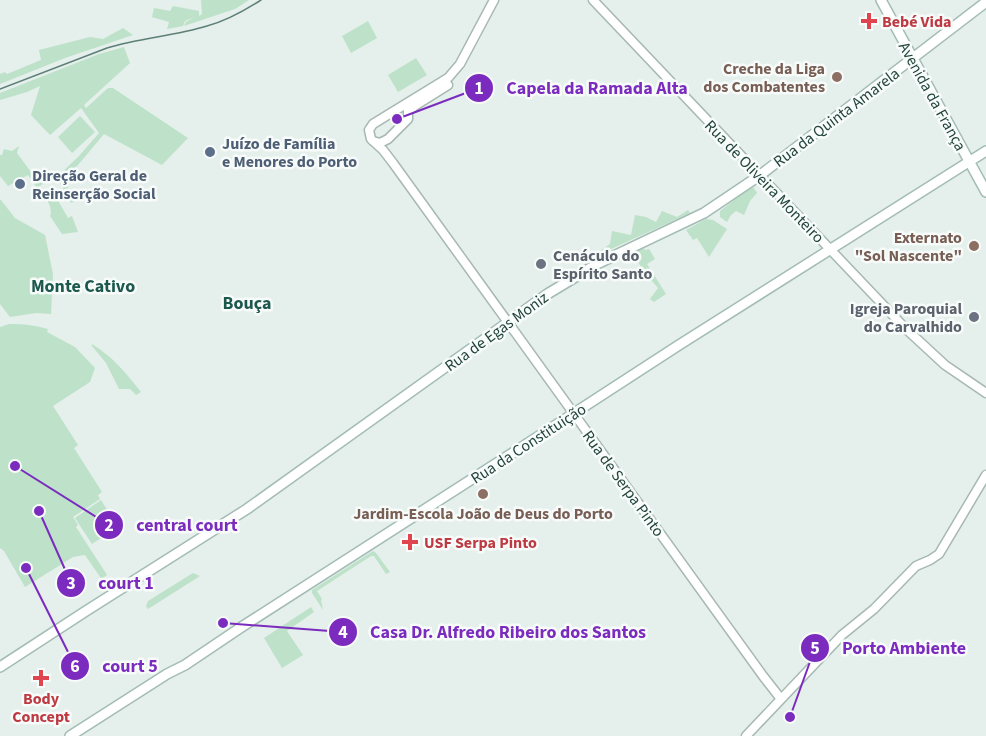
<svg xmlns="http://www.w3.org/2000/svg" width="986" height="736" font-family="'Source Sans 3',sans-serif">
  <rect width="100%" height="100%" fill="#e5efeb"/>
  <path fill="#bde2c9" d="M201 0H249L235 9 184 26 186 22 194 17 185 21 183 26 167 29 169 22 152 17 154 8 170 11 173 6 199 11V16L202 14Z
    M368 21 377 38 351 53 342 36Z
    M123 28 133 35 65 58 0 84V74L5 72 7 74 41 60 39 50 90 37 103 39Z
    M124 47 130 63 84 105 86 108 108 88H113L188 138 162 165 104 134 78 165 63 178 75 201 71 203 57 177 79 156 99 133 81 108 50 135 31 115 40 86 27 92 0 100V93L99 54Z
    M416 58 427 75 398 92 388 75Z
    M80 116 95 132 72 153 58 137Z
    M19 146 17 153 31 172 34 170 44 183 37 188 28 175 8 186 0 176V155H2L4 149 12 151Z
    M751 187 754 188 757 193 750 201 744 215 736 211 731 215 727 222 720 217V211Z
    M56 197 68 218 72 216 78 232 62 234 50 216 51 214 50 206 47 200Z
    M0 200H1L15 218 45 235 53 274 51 314 36 313 10 317 0 304Z
    M688 210 690 213 688 214 600 254 598 252 610 244 612 231 631 235 635 215 646 217 656 222 662 211 677 217Z
    M706 219 713 220 727 229 709 257 697 238 693 240 686 230Z
    M644 248 645 250 649 249 655 259 647 264 666 294 654 302 650 299 658 288C652 280 646 275 637 270L641 267 633 253Z
    M9 324C23 324 34 325 48 329L47 332 75 347 95 368 90 382 53 406 78 445 74 448 102 492 98 495 100 499 73 517 78 525 76 527 107 575 104 577 108 582 105 584 85 555 73 557 25 587 4 551 0 548V327Z
    M92 344C114 358 125 372 141 392L136 395 130 389H119L106 363 92 346Z
    M101 500 118 527 92 544 75 518Z
    M373 551 376 553 390 572 386 574 374 556H371L317 591 322 599 321 600 323 610 312 593V590Z
    M193 573 200 576 148 609 146 606 148 601Z
    M311 607 314 612 287 631 303 655 282 668 264 638Z"/>
  <g fill="none" stroke-linecap="round" stroke-linejoin="round">
    <g stroke="#a7b8b3" stroke-width="11">
      <path id="tertiary" d="M494 0 460 64 448 78 373 124 369 130 371 139 383 150 393 163 763 676 781 699
        M593 0 905 328 945 365 986 393
        M408 111 416 105 448 85
        M373 141 380 143 388 139 408 119V111
        M746 736 842 635 874 609 916 566 930 560 939 554 986 475"/>
    </g>
    <g stroke="#a3bcb5" stroke-width="12">
      <path id="secondary" d="M881 0 986 192
        M0 667 86 611 247 509 549 293 597 264 704 213 759 176 986 2
        M70 736 167 674 185 665 240 628 522 447 679 345 986 151"/>
    </g>
    <use href="#tertiary" stroke="#fff" stroke-width="8"/>
    <use href="#secondary" stroke="#fff" stroke-width="9"/>
    <path stroke="#5d7f77" stroke-width="1.5" d="M0 89 107 48C140 38 174 36 207 26 226 21 244 11 261 0"/>
  </g>
  <g fill="#e0444e" stroke="#f7fbf9" stroke-width="2">
    <path d="M866 12h6v6h6v6h-6v6h-6v-6h-6v-6h6z"/>
    <path d="M407 533h6v6h6v6h-6v6h-6v-6h-6v-6h6z"/>
    <path d="M38 669h6v6h6v6h-6v6h-6v-6h-6v-6h6z"/>
  </g>
  <g fill="#8d6e63" stroke="#f7fbf9" stroke-width="2">
    <circle cx="837" cy="77" r="6"/>
    <circle cx="974" cy="246" r="6"/>
    <circle cx="483" cy="494" r="6"/>
  </g>
  <g fill="#5c6f8a" stroke="#f7fbf9" stroke-width="2">
    <circle cx="210" cy="152" r="6"/>
    <circle cx="20" cy="184" r="6"/>
  </g>
  <g fill="#6b7280" stroke="#f7fbf9" stroke-width="2">
    <circle cx="541" cy="264" r="6"/>
    <circle cx="974" cy="317" r="6"/>
  </g>
  <g text-anchor="middle" stroke-width="5" stroke-linejoin="round" paint-order="stroke">
    <g font-size="16" font-weight="bold" fill="#be3a42" stroke="#f7fbf9" text-anchor="start">
      <text x="882" y="27">Bebé Vida</text>
      <text x="424" y="548">USF Serpa Pinto</text>
      <text x="41" y="704" text-anchor="middle">Body<tspan x="41" dy="18">Concept</tspan></text>
    </g>
    <g font-size="16" font-weight="bold" fill="#785e54" stroke="#f7fbf9" text-anchor="end">
      <text x="825" y="74">Creche da Liga<tspan x="825" dy="18">dos Combatentes</tspan></text>
      <text x="962" y="243">Externato<tspan x="962" dy="18">"Sol Nascente"</tspan></text>
      <text x="483" y="519" text-anchor="middle">Jardim-Escola João de Deus do Porto</text>
    </g>
    <g font-size="16" fill="#22443c" stroke="#f7fbf9">
      <text transform="translate(933 96) rotate(61)" y="6">Avenida da França</text>
      <text transform="translate(836 117) rotate(-37)" y="6">Rua da Quinta Amarela</text>
      <text transform="translate(765 181) rotate(46)" y="6">Rua de Oliveira Monteiro</text>
      <text transform="translate(496 331) rotate(-36)" y="6">Rua de Egas Moniz</text>
      <text transform="translate(528 443) rotate(-33)" y="6">Rua da Constituição</text>
      <text transform="translate(624 483) rotate(54)" y="6">Rua de Serpa Pinto</text>
    </g>
    <g font-size="16" font-weight="bold" fill="#4e5e75" stroke="#f7fbf9" text-anchor="start">
      <text x="222" y="149">Juízo de Família<tspan x="222" dy="18">e Menores do Porto</tspan></text>
      <text x="32" y="181">Direção Geral de<tspan x="32" dy="18">Reinserção Social</tspan></text>
    </g>
    <g font-size="16" font-weight="bold" fill="#5b616d" stroke="#f7fbf9" text-anchor="start">
      <text x="553" y="261">Cenáculo do<tspan x="553" dy="18">Espírito Santo</tspan></text>
      <text x="962" y="314" text-anchor="end">Igreja Paroquial<tspan x="962" dy="18">do Carvalhido</tspan></text>
    </g>
    <g font-size="18" font-weight="bold" fill="#1c584d" stroke="#f7fbf9">
      <text x="83" y="292">Monte Cativo</text>
      <text x="247" y="309">Bouça</text>
    </g>
  </g>
  <path fill="none" stroke="#7b2cbf" stroke-width="2" d="M397 119L479 88M15 466L109 525M39 511L71 583M223 623L343 632M790 717L815 648M26 568L75 666"/>
  <g fill="#7b2cbf" stroke="#f7fbf9" stroke-width="2">
    <circle cx="397" cy="119" r="6"/>
    <circle cx="15" cy="466" r="6"/>
    <circle cx="39" cy="511" r="6"/>
    <circle cx="223" cy="623" r="6"/>
    <circle cx="790" cy="717" r="6"/>
    <circle cx="26" cy="568" r="6"/>
    <circle cx="479" cy="88" r="15"/>
    <circle cx="109" cy="525" r="15"/>
    <circle cx="71" cy="583" r="15"/>
    <circle cx="343" cy="632" r="15"/>
    <circle cx="815" cy="648" r="15"/>
    <circle cx="75" cy="666" r="15"/>
  </g>
  <g font-size="18" text-anchor="middle" font-weight="bold" fill="#fff">
    <text x="479" y="94">1</text>
    <text x="109" y="531">2</text>
    <text x="71" y="589">3</text>
    <text x="343" y="638">4</text>
    <text x="815" y="654">5</text>
    <text x="75" y="672">6</text>
  </g>
  <g font-size="18" text-anchor="middle" font-weight="bold" fill="#7b2cbf" stroke="#f7fbf9" stroke-width="5" stroke-linejoin="round" paint-order="stroke">
    <text x="597" y="94">Capela da Ramada Alta</text>
    <text x="187" y="531">central court</text>
    <text x="126" y="589">court 1</text>
    <text x="508" y="638">Casa Dr. Alfredo Ribeiro dos Santos</text>
    <text x="904" y="654">Porto Ambiente</text>
    <text x="130" y="672">court 5</text>
  </g>
</svg>
